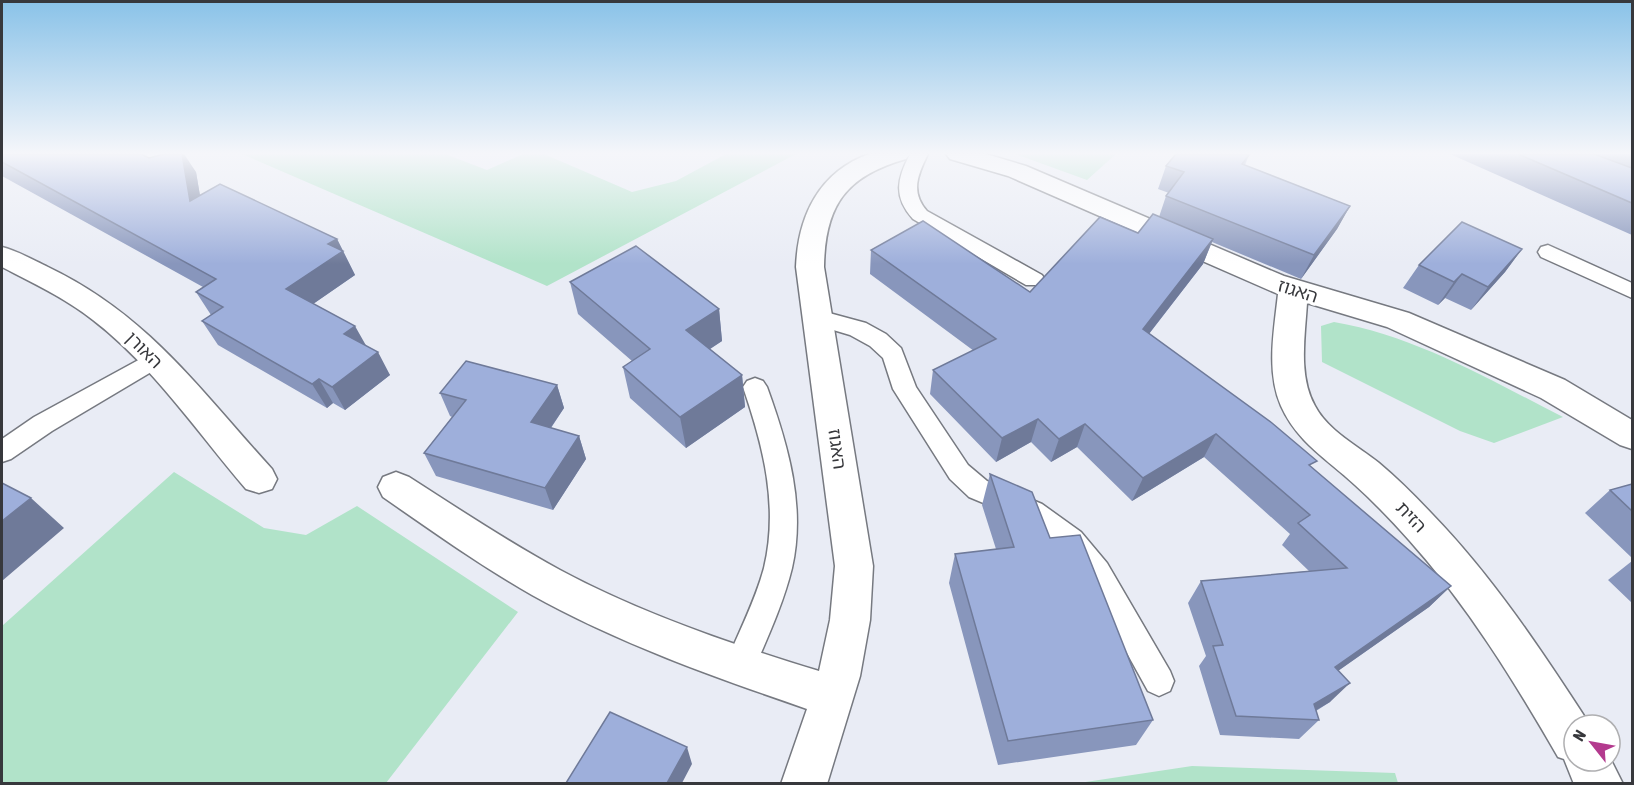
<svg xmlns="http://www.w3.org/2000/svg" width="1634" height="785" font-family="'Asap Condensed','Noto Sans Hebrew',sans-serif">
  <rect width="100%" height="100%" fill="#e9ecf5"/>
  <path fill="#b1e3c9" d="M242 154H445L487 170 523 154H544L632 192 676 181 726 154H796L547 286Z
    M1015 154H1116L1087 180Z
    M1334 322C1416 336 1490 380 1563 417L1494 443 1460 431 1322 362 1321 326Z
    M174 472 264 528 306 535 357 506 518 612 386 783H2V626Z
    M1192 766 1395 773 1398 783H1079Z"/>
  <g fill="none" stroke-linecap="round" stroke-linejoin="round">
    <g stroke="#767980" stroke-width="3">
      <path id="lane" d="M910 154H928C918 174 910 192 927 211L1042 275 1045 280 1042 285H1026L913 219C893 197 897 179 910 154Z
        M1548 245 1632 283V298L1541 257 1538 252 1541 247Z
        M818 310 866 323 886 334 901 348 916 387 968 465 987 481 1042 504 1081 532 1107 563 1170 671 1174 681 1170 691 1159 696 1148 691 1087 581 1061 548 1024 520 969 497 950 479 893 389 883 358 870 346 850 335 810 323 807 318 810 313Z
        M155 351 163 353 167 359 163 365 52 431 11 459 2 462V439L34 417Z
        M755 378 763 381 767 387C788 445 806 506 792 568 783 605 766 641 751 676L740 680 729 676 725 666C738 633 755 602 764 568 779 506 763 445 743 387L747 381Z"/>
    </g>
    <g stroke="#767980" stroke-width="3">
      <path id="street" d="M869 154H910L906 159C846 176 825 205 824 267L873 566 870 620 860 676 827 784H781L807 709C714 677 618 643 532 595 481 566 432 531 383 497L378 487 383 477 396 472 409 477C459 509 508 542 560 570 642 614 731 644 819 671L830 620 835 566 796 267C798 216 819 172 869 154Z
        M946 154H986L1026 166 1284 276 1409 313 1565 380 1632 420V449L1620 445 1541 398 1387 327 1307 303C1305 336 1298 376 1315 406 1328 431 1358 446 1379 463 1398 479 1415 496 1432 514 1493 577 1542 651 1590 725H1574V761H1610V758L1623 784H1574L1564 759 1558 757C1514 681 1468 606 1409 540 1392 521 1374 502 1355 485 1327 459 1297 442 1281 406 1266 371 1274 331 1278 294L1008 176 950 159Z
        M2 247C18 251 33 260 48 267 147 314 200 390 272 469L277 479 272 489 259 493 246 489C197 432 153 366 93 320 65 298 33 283 2 267Z"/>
    </g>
    <use href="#lane" fill="#fff" fill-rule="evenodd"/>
    <use href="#street" fill="#fff" fill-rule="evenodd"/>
  </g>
  <path fill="#8896bc" d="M2 154 149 158 196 172 200 196 337 239 355 275 313 304 366 346 390 375 345 410 333 403 327 408 218 345 202 321 211 315 196 292 203 287 2 176Z
    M1450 154H1632V235Z
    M1249 155 1245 165 1350 206 1337 229 1301 279 1212 242 1203 264 1149 334 1312 468 1451 586 1429 607 1338 671 1330 702 1316 711 1319 720 1299 739 1220 735 1199 666 1206 656 1188 603 1201 581 1309 571 1282 545 1290 534 1204 457 1132 501 1077 447 1051 462 1031 442 996 462 930 394 933 370 974 351 870 274 871 250 1030 292 1138 233 1159 217 1166 196 1169 193 1158 189 1166 166Z
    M1522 249 1505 272 1471 310 1445 298 1438 305 1403 288 1419 265Z
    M570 282 719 309 722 341 710 349 742 375 745 407 686 448 630 398 623 367 632 361 578 314Z
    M557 385 564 408 551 428 579 436 586 459 553 510 436 476 424 453 452 417 450 416 440 393Z
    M990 474 1050 538 1153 720 1136 745 998 765 949 583 955 554 996 549 982 505Z
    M1632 484V558L1585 513 1610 490Z
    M1632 561V603L1608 580Z"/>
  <path fill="#6f7a99" d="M182 154H184L196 172 205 225 190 201Z
    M1350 206 1337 229 1301 279 1314 255Z
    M337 239 355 275 300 313 286 289 328 244Z
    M1213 239 1203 264 1134 353 1143 329Z
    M1522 249 1505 272 1471 310 1488 287Z
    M1462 274 1445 298 1438 305 1454 282Z
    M719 309 722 341 690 362 686 330Z
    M355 326 368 349 344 334Z
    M378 352 390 375 345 410 332 387Z
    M742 375 745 407 686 448 680 417Z
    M319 379 333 403 327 408 312 384Z
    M557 385 564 408 539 445 531 422Z
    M1038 419 1031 442 996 462 1002 438Z
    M1085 424 1077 447 1051 462 1059 439Z
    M1216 434 1204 457 1132 501 1143 478Z
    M579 436 586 459 553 510 545 488Z
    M31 498 64 528 2 581V521Z
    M1451 586 1429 607 1315 687 1335 667Z
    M1350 683 1330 702 1301 719 1314 704Z
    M687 747 692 764 682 783H667Z"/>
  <path fill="#9eafdb" stroke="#6f7a99" stroke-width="1.5" d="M2 154H141L149 158 164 154H182L190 201 220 184 337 239 328 244 343 251 286 289 355 326 344 334 378 352 332 387 319 379 312 384 202 321 223 307 196 292 216 279 2 162Z
    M1176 154H1245L1249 155 1242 164 1350 206 1314 255 1166 196 1184 172 1166 166Z
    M1518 154H1594L1632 168V203Z
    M1153 214 1213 239 1143 329 1272 423 1317 461 1309 465 1451 586 1335 667 1350 683 1314 704 1319 720 1236 716 1213 646 1223 645 1201 581 1347 568 1298 523 1310 515 1216 434 1143 478 1085 424 1059 439 1038 419 1002 438 933 370 996 339 871 250 923 221 1030 292 1100 217 1138 233Z
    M1462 222 1522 249 1488 287 1462 274 1454 282 1419 265Z
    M636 246 719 309 686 330 742 375 680 417 623 367 650 349 570 282Z
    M466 361 557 385 531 422 579 436 545 488 424 453 466 400 440 393Z
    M990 474 1032 492 1050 538 1080 535 1153 720 1008 741 955 554 1014 547Z
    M2 483 31 498 2 521Z
    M1632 484V511L1610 490Z
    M610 712 687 747 667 783H566Z"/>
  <linearGradient id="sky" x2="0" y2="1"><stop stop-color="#89c2e8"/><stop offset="0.58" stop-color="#f5f6fa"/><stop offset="1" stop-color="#f5f6fa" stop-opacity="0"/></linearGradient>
  <rect width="1634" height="264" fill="url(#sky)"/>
  <g text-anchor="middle" stroke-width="6" stroke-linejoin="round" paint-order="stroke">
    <g font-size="18" fill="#37383c" stroke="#fff">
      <text transform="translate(1298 291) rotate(18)" y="6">האגוז</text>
      <text transform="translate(144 350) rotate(45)" y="6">האורן</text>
      <text transform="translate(837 449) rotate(82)" y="6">האגוז</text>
      <text transform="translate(1411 517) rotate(46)" y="6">הזית</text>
    </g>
  </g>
  <rect width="1634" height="785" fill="none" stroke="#37383c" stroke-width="6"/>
  <g transform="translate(1592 743) rotate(301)"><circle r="28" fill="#ffffff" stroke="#afafb1" stroke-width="1.5"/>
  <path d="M0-4.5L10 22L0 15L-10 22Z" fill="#b33a8e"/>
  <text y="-9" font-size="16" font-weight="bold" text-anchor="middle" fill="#37383c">N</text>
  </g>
</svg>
